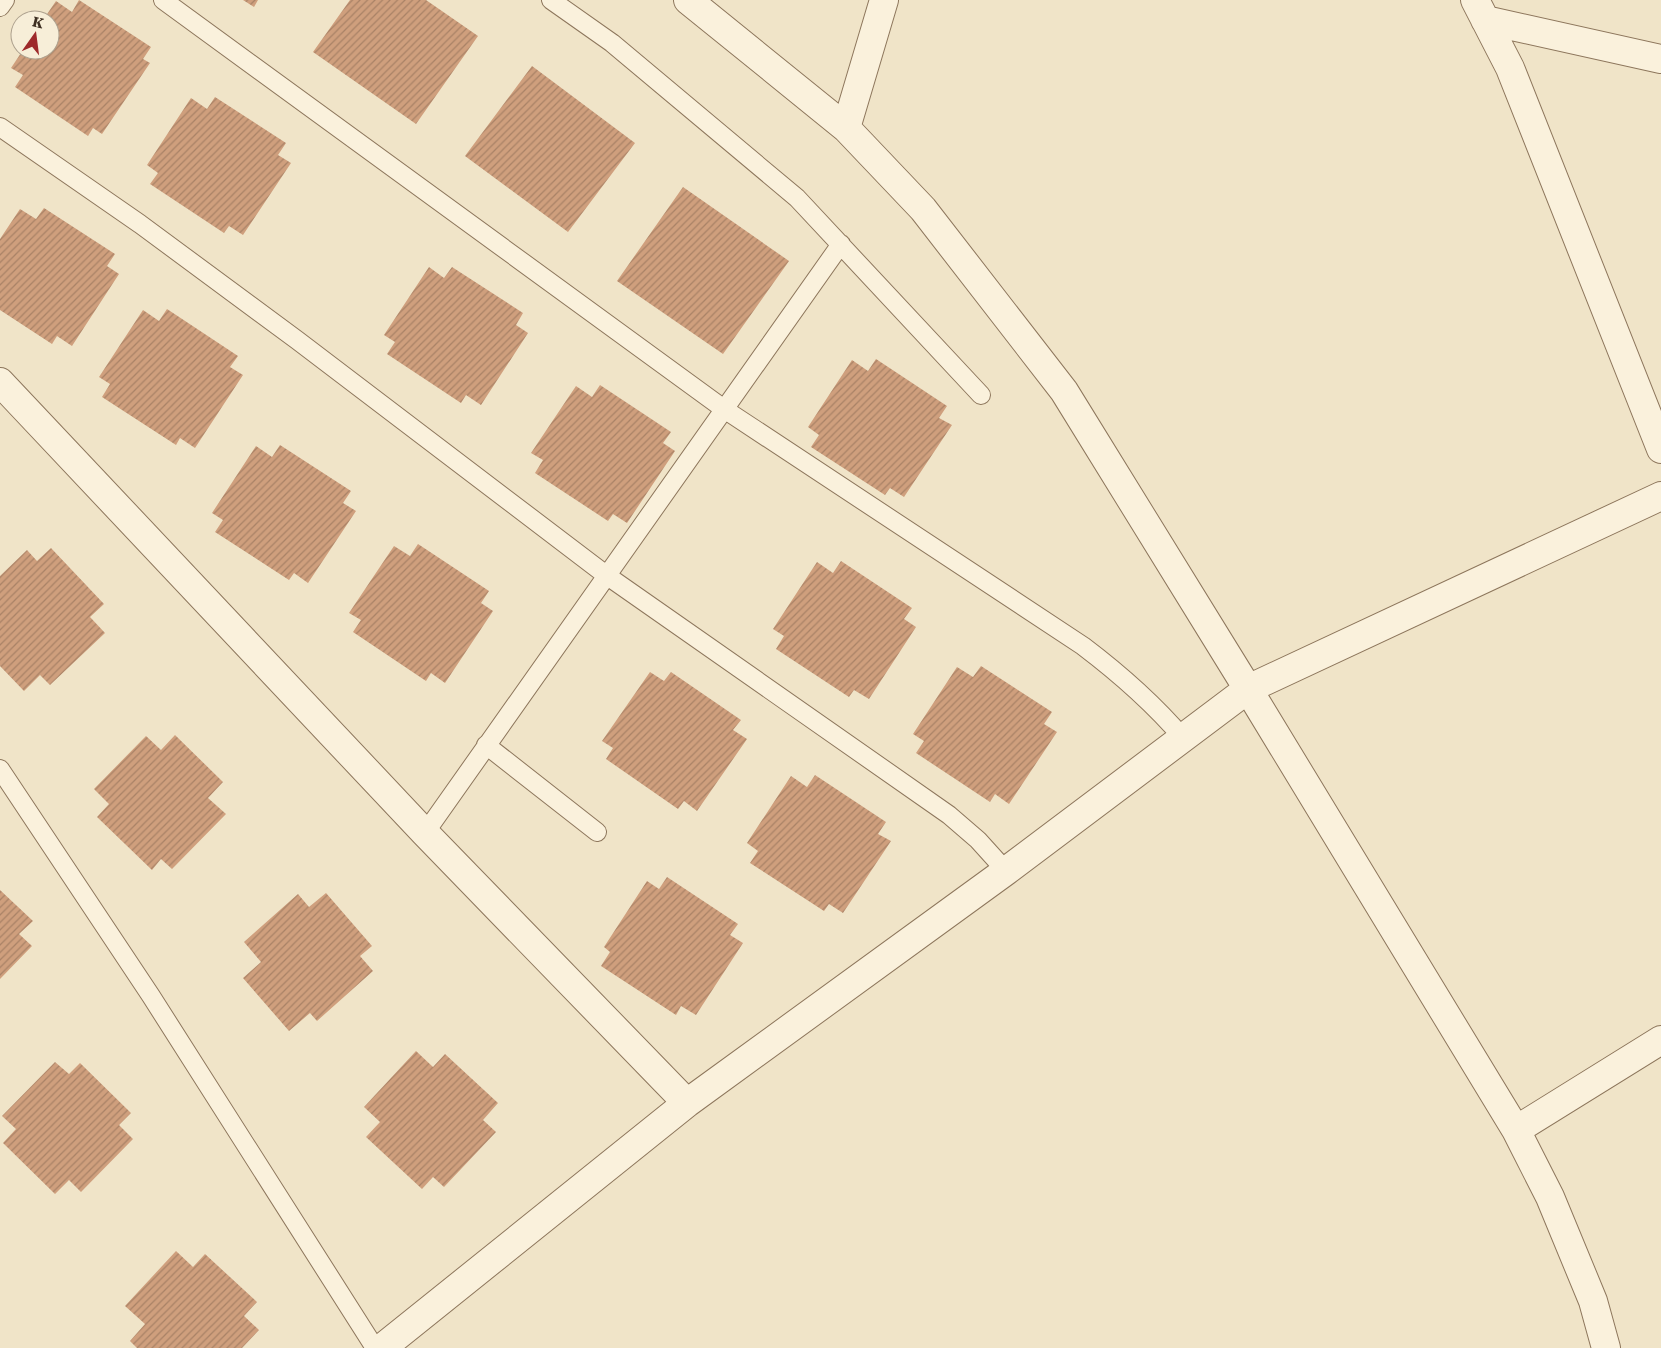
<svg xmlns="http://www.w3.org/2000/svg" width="1661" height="1348" font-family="'Roboto Serif',serif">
  <defs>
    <pattern id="building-hatch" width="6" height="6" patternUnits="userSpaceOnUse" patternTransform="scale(1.25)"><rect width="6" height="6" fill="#cf9f7d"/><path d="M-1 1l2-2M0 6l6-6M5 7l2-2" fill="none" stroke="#a98266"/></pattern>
  </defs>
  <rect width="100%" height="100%" fill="#f0e4c8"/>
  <path fill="url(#building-hatch)" d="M79 0 151 47 143 59 150 63 102 134 93 128 88 136 15 87 23 75 11 68 23 50H50V20H43L56 1 72 12Z
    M243 0H258L254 7Z
    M350 0H426L478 36 416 124 313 52Z
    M532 66 635 143 568 232 465 156Z
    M215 97 286 143 278 155 291 163 243 235 229 226 224 233 150 184 158 173 147 165 191 98 207 109Z
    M683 187 789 261 723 354 617 281Z
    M44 208 115 254 107 266 119 274 72 346 57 336 52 344 0 310V239L20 209 36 219Z
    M429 267 444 278 452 267 523 313 516 325 528 333 481 405 466 395 461 403 387 354 395 342 384 335Z
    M167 309 238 356 230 367 243 375 195 448 180 438 176 445 102 397 110 384 99 377 143 310 159 321Z
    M876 359 947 406 939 418 952 425 904 497 890 488 885 495 811 447 819 435 808 427 852 360 868 371Z
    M600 385 671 432 663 443 675 451 627 523 613 514 608 521 535 473 543 460 531 453 576 386 592 397Z
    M280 445 351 491 343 503 356 511 308 583 294 573 289 580 215 532 223 520 212 513 256 446 272 457Z
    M418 544 489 591 481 603 493 611 445 683 431 673 426 681 353 632 361 620 349 613 394 546 410 556Z
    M51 548 104 604 90 617 105 633 50 685 40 675 24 691 0 666V576L27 550 37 561Z
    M841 561 912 608 904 619 916 627 869 699 854 690 849 697 776 649 784 636 773 629 817 562 833 573Z
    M981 666 1052 712 1044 724 1057 732 1009 804 995 794 990 802 916 753 924 741 913 734 957 667 973 677Z
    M650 672 664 681 671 672 741 720 733 730 747 739 697 811 684 801 678 809 606 759 613 748 602 741Z
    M175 735 223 782 208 798 226 814 172 869 161 859 152 870 97 817 109 804 94 789 146 736 161 750Z
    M815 775 886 822 878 834 891 841 843 913 829 904 824 911 750 863 758 851 747 843 791 776 807 787Z
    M667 877 738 924 730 935 743 943 696 1015 681 1006 676 1015 601 966 610 952 604 947 647 881 659 889Z
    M0 890 33 921 19 934 32 946 0 979Z
    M326 893 372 946 360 956 373 971 317 1021 310 1013 289 1031 243 978 261 962 244 942 298 894 309 907Z
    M416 1051 433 1067 445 1054 498 1103 483 1120 496 1132 444 1187 433 1177 422 1189 366 1137 380 1122 364 1107Z
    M55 1062 69 1074 80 1063 131 1113 119 1125 133 1139 81 1192 69 1180 55 1194 3 1143 16 1129 2 1116Z
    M176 1251 193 1267 205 1254 257 1302 244 1316 259 1330 242 1348H137L130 1341 145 1324 125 1306Z"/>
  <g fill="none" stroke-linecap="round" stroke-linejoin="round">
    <g stroke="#8d765c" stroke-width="20">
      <path id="lane" d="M163 0 724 409 1083 646C1120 674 1153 703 1183 738
        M551 0 612 43 797 198 981 395
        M0 7 5 0
        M0 127 140 224 297 340 606 575 949 815 978 840 1006 871
        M486 745 597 832
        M0 769 151 996 375 1348
        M425 833 841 244"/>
    </g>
    <g stroke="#8d765c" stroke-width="30">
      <path id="street" d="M688 0 846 128 923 209 1064 391 1248 689 1516 1130 1550 1197 1593 1301 1606 1348
        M1475 0 1510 68 1661 449
        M1485 20 1661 59
        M846 128 884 0
        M0 382 425 833 687 1103
        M1516 1130 1661 1040
        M382 1348 687 1103 1006 871 1248 689 1661 496"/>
    </g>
    <use href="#lane" stroke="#faf1dc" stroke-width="18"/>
    <use href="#street" stroke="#faf1dc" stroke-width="28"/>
  </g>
  <g transform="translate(35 35) rotate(14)"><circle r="24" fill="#f7eed8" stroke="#ada18e"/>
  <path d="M0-4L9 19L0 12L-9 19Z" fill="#9e2a2b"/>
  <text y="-8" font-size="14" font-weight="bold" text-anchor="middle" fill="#3d2e20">K</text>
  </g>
</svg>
